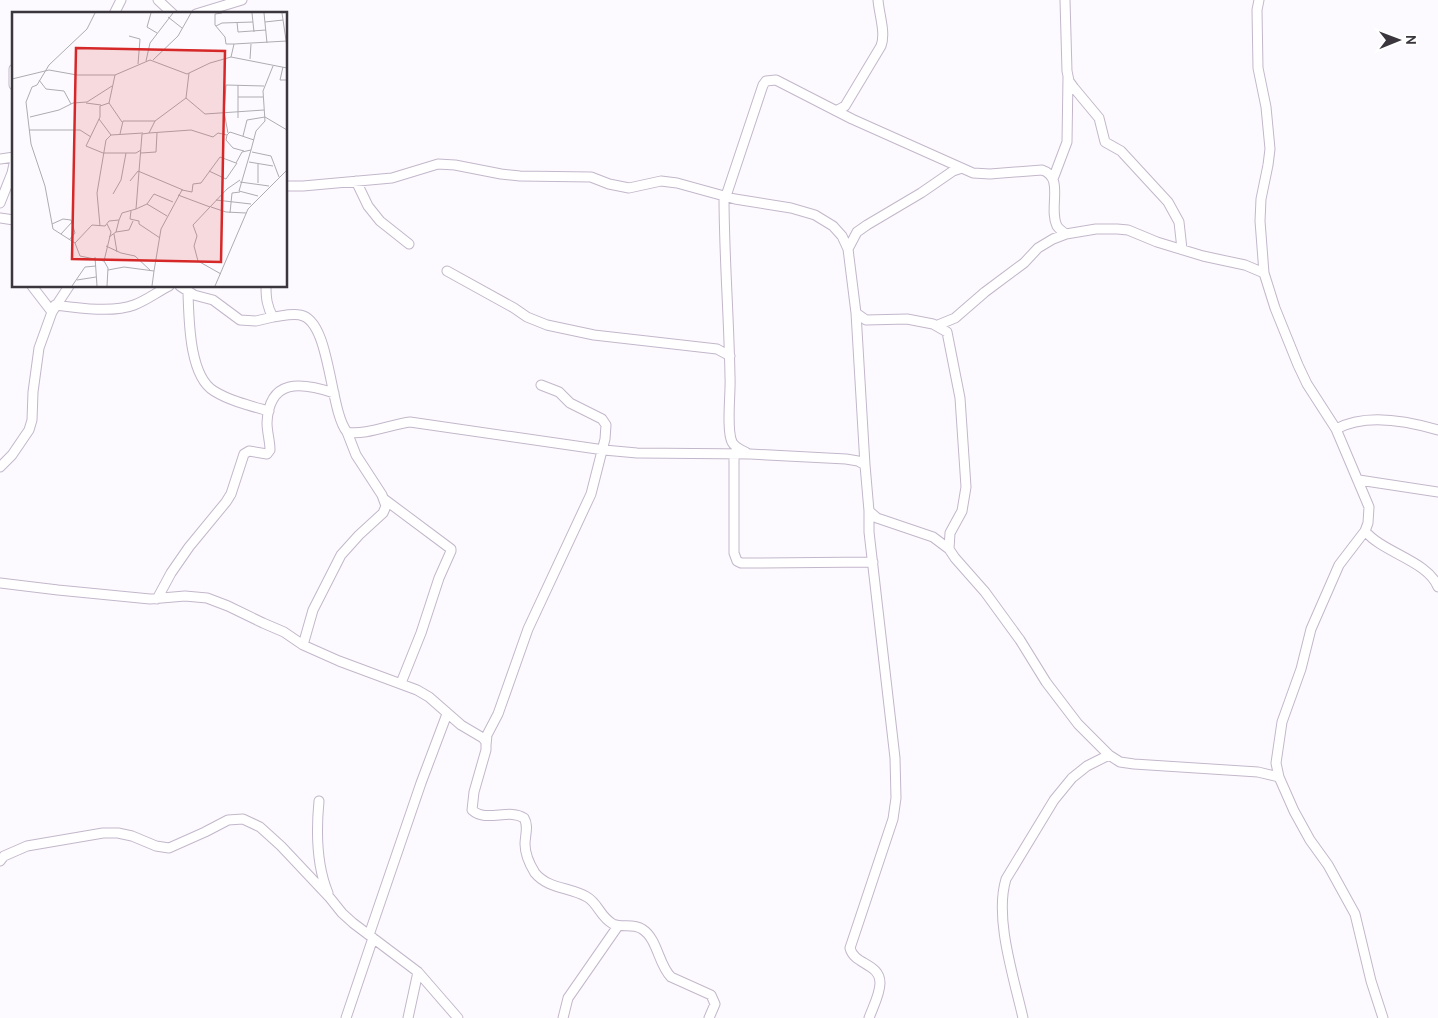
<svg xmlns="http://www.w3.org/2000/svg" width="1438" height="1018" font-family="Cabin,sans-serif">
  <rect width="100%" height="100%" fill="#fcfafe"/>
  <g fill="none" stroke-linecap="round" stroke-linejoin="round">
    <g stroke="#c3b7cb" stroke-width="11">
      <path id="minor" d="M158 0 173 14
        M1065 0 1067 71 1069 81 1074 88 1099 118 1105 142 1121 151 1168 202 1179 222 1182 249
        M1259 0 1257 10 1258 68 1266 107 1270 149 1268 165 1261 199 1260 221 1264 273 1275 308 1298 365 1307 384 1336 429 1369 507 1368 523 1365 531 1339 565 1311 629 1301 669 1282 722 1276 763 1279 777 1294 811 1310 840 1328 865 1355 914 1371 981 1383 1018
        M114 14 121 0
        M196 14 242 0
        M14 69V85
        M836 111 845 106 881 46C886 33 879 14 878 0
        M0 159 14 157
        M1053 179 1067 142 1068 77
        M356 181 368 206 380 221 409 244
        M286 186H303L392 178 438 164 455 165 501 174 520 176 591 177 609 184 629 188 661 181 677 183 735 199 791 208 815 215 833 226 842 236 848 249 856 313 865 465
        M724 196C724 256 729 316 730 377 731 392 726 429 732 442 735 448 742 450 747 453
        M726 196 763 85 766 81 776 80 852 119 973 173 990 174 1042 170C1065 177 1048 208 1057 226 1059 229 1063 232 1066 234
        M0 203 12 173 14 164
        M0 218 14 220
        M848 249 857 232 867 225 921 193 953 171 962 168
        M447 271 514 308 527 317 547 325 594 335 717 349 730 356
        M32 286 52 312
        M180 286 194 295 213 300 240 320 256 321 273 317
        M266 286C266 298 267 307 273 317 282 316 292 313 300 315 331 320 329 410 347 432 363 436 393 424 410 422L604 450 637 453 750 454 846 459 858 461 865 465 869 511 877 518 933 537 949 549 955 558 985 592 1020 640 1046 682 1078 724 1109 755 1120 762 1134 764 1258 772 1279 777
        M188 293C189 319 189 376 214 391 230 401 251 406 269 411
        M55 305C78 308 113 313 134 305 147 300 157 292 169 286
        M856 313 866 320 907 319 933 324 947 332 960 398 966 487 962 511 950 533 949 549
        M938 325 955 318 985 292 1024 263 1038 248 1053 239 1066 234 1096 229H1117L1128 230 1157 242 1203 256 1245 265 1264 273
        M1336 429C1365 413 1408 421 1438 430
        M734 454V553L737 561 741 563H758L873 562
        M0 467 12 455 29 430 32 420 33 392 39 348 52 312 69 286
        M1359 480 1438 492
        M384 499 451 549V551L439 578 421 633 401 683
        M869 511V532L895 758 896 798 893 819 850 948C854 965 880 963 880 983 880 994 873 1007 869 1018
        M1365 531C1383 553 1428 561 1438 587
        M0 583 58 590 150 599 185 596 207 598 228 606 263 623 284 632 303 645 339 661 417 690 429 697 461 725 483 738 486 742V750L474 792 472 810C486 823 509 808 524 818 529 826 525 835 525 844 525 854 530 865 535 873 548 889 570 887 587 897 598 903 600 917 613 924 622 928 633 923 642 929 658 939 658 964 671 977L711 995 715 1004 709 1018
        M157 599 171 573 189 547 226 502 231 494 244 454 249 451 267 454 270 450C270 441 267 432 267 423 269 378 301 382 334 393
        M303 645 313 610 341 555 359 535 383 513 386 506 382 495 356 455 347 432
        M486 745 487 735 498 714 528 629 591 494 605 439 606 425 602 419 570 403 559 392 541 385
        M319 801C316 832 316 864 328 893
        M0 861 4 856 27 846 103 833H118L132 836 156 846 169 848 205 832 228 820 243 819 260 827 281 846 330 898 342 913 353 923 418 972 458 1018
        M369 935 421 783 447 714
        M346 1018 373 938
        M408 1018 418 972
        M563 1018 568 998 618 926
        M1023 1018C1014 978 994 918 1006 879L1054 800 1072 778 1087 766 1109 755"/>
    </g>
    <use href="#minor" stroke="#fff" stroke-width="9"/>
  </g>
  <g transform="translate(12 12)">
    <rect width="275" height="275" fill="#fcfafe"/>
    <path fill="none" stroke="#afacb1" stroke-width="1" d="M83 1 75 17 37 53 25 73 20 75 14 90 19 132 33 174 41 217 63 231 68 244 92 249 96 256 95 274M139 1 135 15 145 21M210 1 203 2V13L213 25 214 32H222M240 1 242 20M252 1 255 31M270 1 275 35M156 5 170 16M225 10 226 20 254 18M253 10 271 8M204 14 210 11 241 10M117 24 128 27 126 52M219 45 222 32 275 29M238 47 239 32M141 48 166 24 179 1M134 49 138 31 161 1M271 55 268 68H275M103 63 97 91 110 110M0 67 37 58 65 63H103L138 48 175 62 198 51 219 45 275 56M27 68 34 77 52 79 59 92M226 85H251M174 86 193 102 252 98M74 91 89 93M18 105 47 98 61 91 75 90 100 74M253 105 275 118M226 106V73M87 107 99 123M17 118H68L79 125M137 121 179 118 201 125 206 121 215 123 218 120 242 128M216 121 212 100 214 73 252 74M108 122 111 109H143M215 123 214 128 221 136 232 139M231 124 235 108 253 105M239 138 227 179 246 184M240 140 259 144 267 165M91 141 74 134 88 105V94L97 91M91 141H124L129 138M129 141 144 140 145 121M237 150 261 154M197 159 214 167 225 151M118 169 126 159 171 178M228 170 257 174M246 171V152M101 182 109 168 114 141M166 183 198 195M204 188 239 192M135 192 142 182 161 190M199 195 214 200 234 201M124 197 135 192 155 204M119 199 118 207 127 209V212L148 226M218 201 220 181 228 180M40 212 51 207 59 208 63 221 57 228M88 214 85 181 94 128 99 123 131 121M104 220 117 218 121 209M49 222 60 210M102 222 105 240M97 225 104 220 107 208M63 231 80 213 93 214 97 209 107 208 110 201 124 197 130 122 137 121 143 109 174 86 177 61M94 234 109 241 123 244 139 259M83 245 85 274M92 249 99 220 95 212M96 258 112 255 142 259 149 217 170 178 180 180 181 172 189 171 208 145 224 151 230 140 239 138 244 119 253 109 251 79 261 54M209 262 186 249 182 234 185 224 181 213 215 177 228 168M65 268 84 265M60 274 73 255 84 254M140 274 142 259M203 274 236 197 275 158"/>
    <path fill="#d62828" fill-opacity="0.15" stroke="#d62828" stroke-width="2.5" d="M64 36 213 39 209 250 60 247Z"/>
    <rect width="275" height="275" fill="none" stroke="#3b363e" stroke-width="2.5"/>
  </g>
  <g transform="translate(1398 40) rotate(89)" stroke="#ffffff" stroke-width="4" paint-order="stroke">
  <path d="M0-4L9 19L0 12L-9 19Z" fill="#3b363e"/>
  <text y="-8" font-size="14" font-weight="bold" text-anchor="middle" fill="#3b363e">N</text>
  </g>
</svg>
